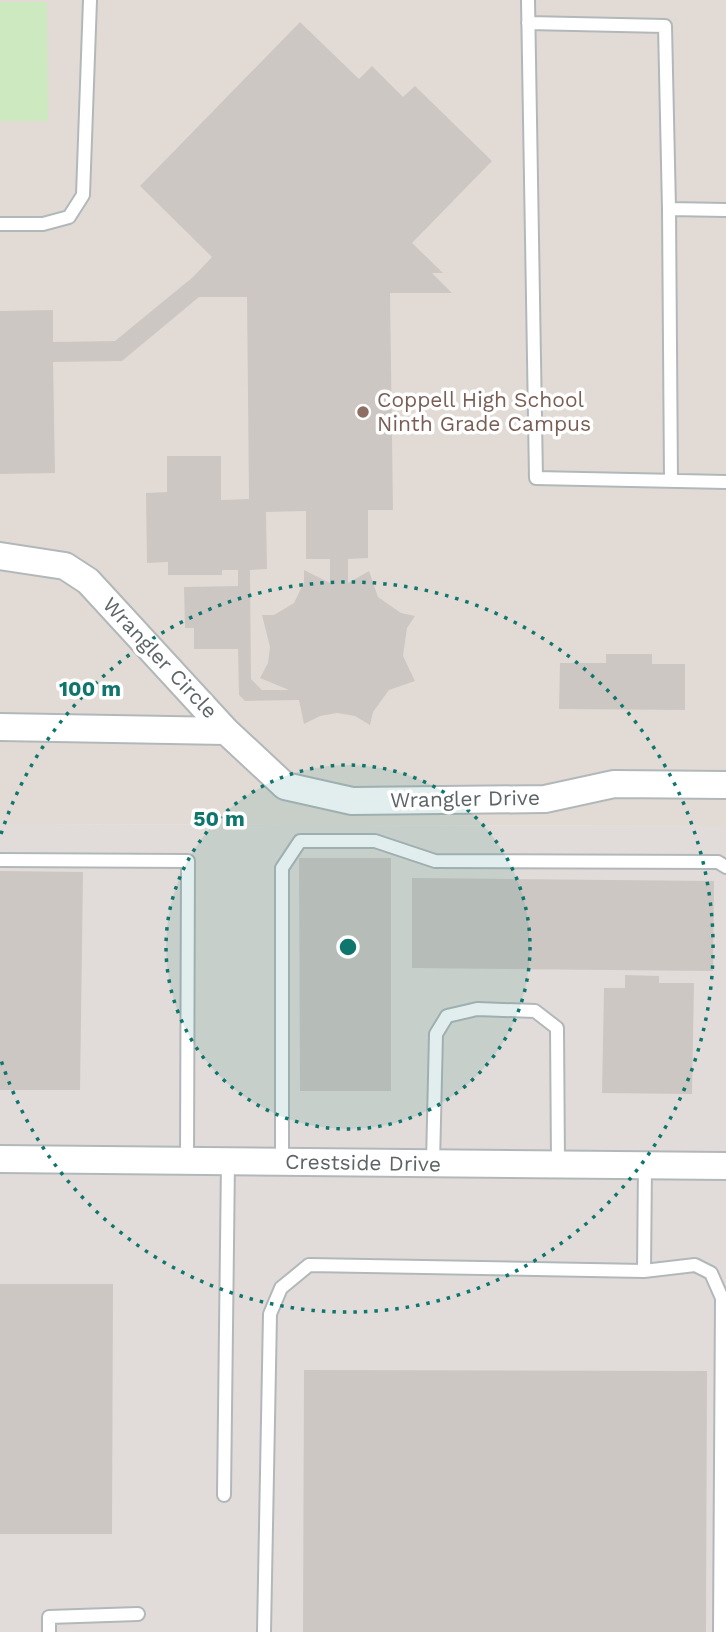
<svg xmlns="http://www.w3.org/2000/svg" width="726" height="1632" font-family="'Work Sans',sans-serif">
  <rect width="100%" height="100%" fill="#f0eae5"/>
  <path fill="#e1dcd9" d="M0 824 726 826V1632H0Z"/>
  <path fill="#e2dbd5" d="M0 0H726V826L0 824Z"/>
  <path fill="#cde9bf" d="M0 2H47L48 121H0Z"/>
  <path fill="#cdc7c3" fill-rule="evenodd" d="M300 22 359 79 372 66 403 97 415 86 492 161 412 243 443 273H432L452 293H390L393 510H368V558L348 559V583L369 571 378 597 401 613 415 616 407 628 403 656 415 681 389 690 373 712 370 725 355 716 337 713 320 716 304 724 299 700 245 701 239 695 238 649H194V628H185L184 587 238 586V570H222V575H168V562L147 563 146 493 167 492V456H221V500L249 499 247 297H199L122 361 53 362 55 473 0 474V311L53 310V342L115 341 193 277 212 257 140 186ZM306 511V559H330V583L304 570V582L294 603 274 615H262L270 647 268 663 260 678 289 690H262L251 679 250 570 267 569 266 512Z
    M606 654H652V664H685V710L559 709 560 663H606Z
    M299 858H391V1091H300Z
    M0 871 83 872 80 1090H0Z
    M412 878 714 881 713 971 412 968Z
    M625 975 659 976V983H694L692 1094 602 1093 604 988H625Z
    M0 1284H113L112 1534H0Z
    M304 1370 707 1371 706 1632H303Z"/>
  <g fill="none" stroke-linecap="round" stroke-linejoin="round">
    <g stroke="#b2b8ba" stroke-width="16">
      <path id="lane" d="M528 0 536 478 726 482
        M528 23 665 26 669 209 726 210
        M669 209 671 481
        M0 224H43L69 217 83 195 90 0
        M0 860 188 861 187 1161
        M282 1162V868L300 841H375L435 861 718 862 726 867
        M433 1163 436 1034 447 1016 477 1009 535 1011 557 1028 558 1164
        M644 1271 695 1265 711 1273 722 1298 720 1632
        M224 1495 228 1161
        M49 1632V1617L138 1614
        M264 1632 270 1314 281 1288 309 1265 644 1271 645 1165"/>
    </g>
    <g stroke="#b2b8ba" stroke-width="30">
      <path id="street" d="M0 556 65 566 88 581 226 731 285 786 352 801 545 799 614 784 726 785
        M0 727 226 731
        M0 1159 726 1166"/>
    </g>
    <use href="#lane" stroke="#fff" stroke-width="12"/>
    <use href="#street" stroke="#fff" stroke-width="26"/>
  </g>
  <circle cx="348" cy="947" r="182" fill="#0f766e" fill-opacity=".12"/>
  <g fill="none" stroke="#0f766e" stroke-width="3.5" stroke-dasharray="3.5 7">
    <circle cx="348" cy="947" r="182"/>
    <path d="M1 834A365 365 0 1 1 1 1060"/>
  </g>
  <circle fill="#8d6e63" stroke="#fff" stroke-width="2.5" cx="363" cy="412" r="7"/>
  <g text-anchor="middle" stroke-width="7" stroke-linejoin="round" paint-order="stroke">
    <g font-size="21" fill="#785e54" stroke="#fff" text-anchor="start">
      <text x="377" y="407">Coppell High School<tspan x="377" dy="24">Ninth Grade Campus</tspan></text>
    </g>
    <g font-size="21" fill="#5c6466" stroke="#fff">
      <text transform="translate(160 658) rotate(47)" y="7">Wrangler Circle</text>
      <text transform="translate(465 799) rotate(-1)" y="7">Wrangler Drive</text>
      <text transform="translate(363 1163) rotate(1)" y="7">Crestside Drive</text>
    </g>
  </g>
  <circle cx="348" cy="947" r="10" fill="#0f766e" stroke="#fff" stroke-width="3.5"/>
  <g font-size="21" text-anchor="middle" font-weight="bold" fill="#0f766e" stroke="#fff" stroke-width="7" stroke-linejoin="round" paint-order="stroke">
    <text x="90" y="696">100 m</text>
    <text x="219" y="826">50 m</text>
  </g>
</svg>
